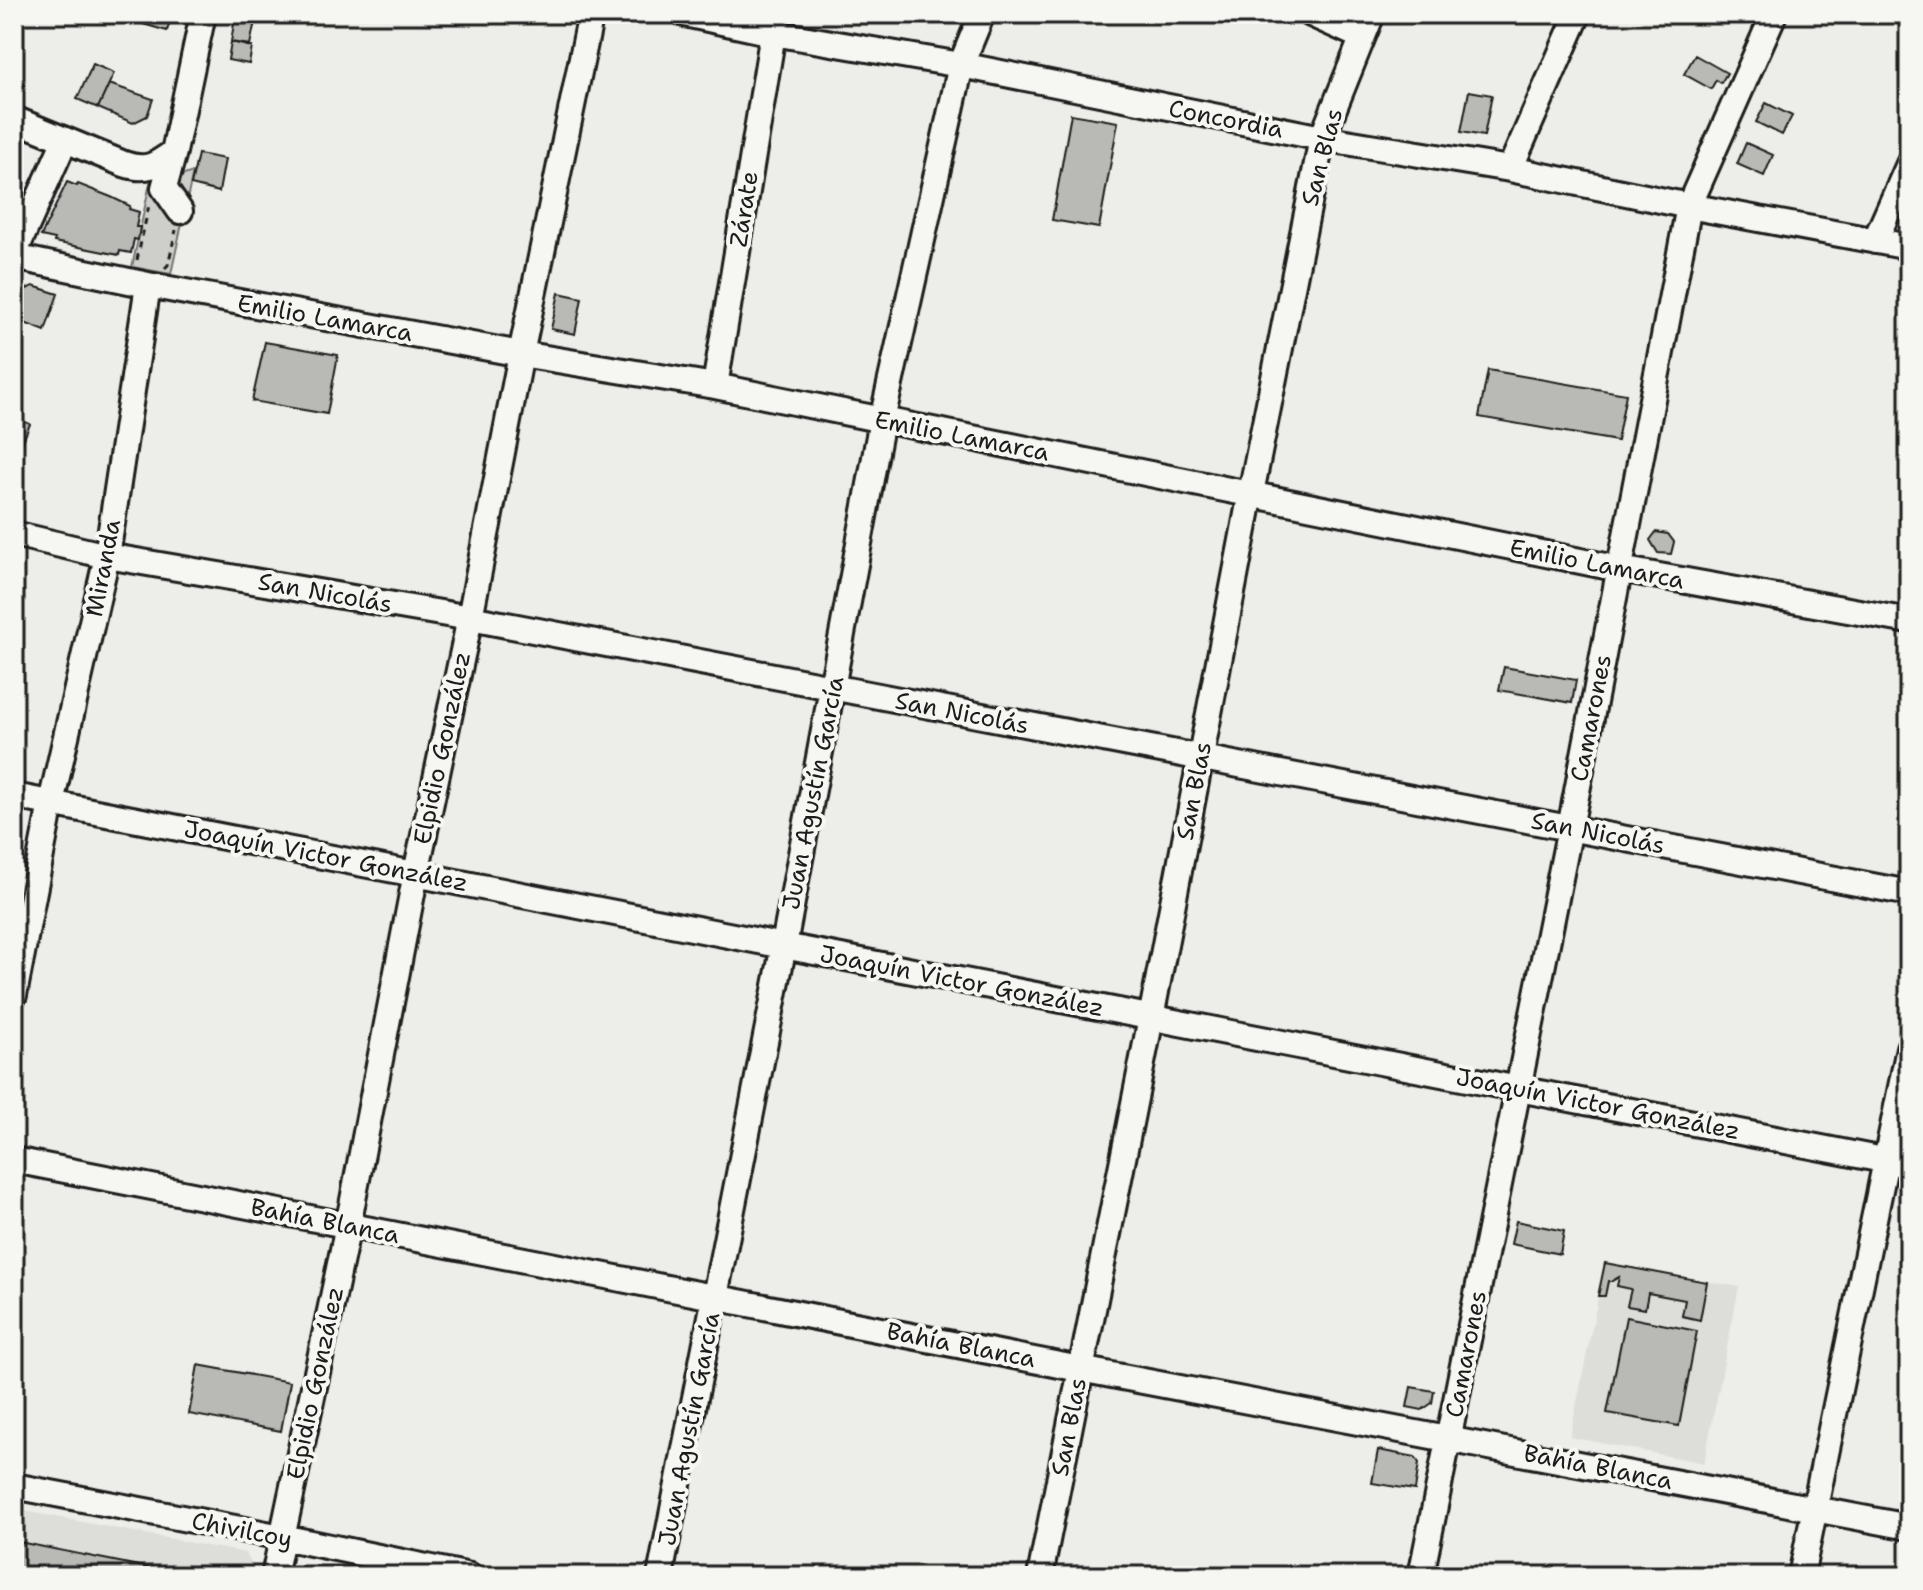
<svg xmlns="http://www.w3.org/2000/svg" width="1923" height="1590" font-family="'Shantell Sans',sans-serif">
  <rect width="100%" height="100%" fill="#edede9"/>
  <filter id="ink" filterUnits="userSpaceOnUse"><feTurbulence type="fractalNoise" baseFrequency=".0125" numOctaves="2"/><feDisplacementMap in="SourceGraphic" scale="16" xChannelSelector="R" yChannelSelector="G"/><feConvolveMatrix kernelMatrix="1 2 1 2 8 2 1 2 1" color-interpolation-filters="sRGB"/></filter>
  <g filter="url(#ink)">
    <path fill="#ddddda" d="M1605 1263 1739 1287 1704 1463 1570 1437Z
      M14 1509 245 1553 254 1568 252 1576H14Z"/>
    <path fill="#cececb" stroke="#757574" stroke-width="2" d="M193 172 171 274 132 267 150 183H160Z"/>
    <path fill="#b9b9b6" stroke="#1c1c1c" stroke-width="2" d="M109 14H172L167 31Z
      M235 17 255 21 250 45 231 42Z
      M231 42 252 47 249 64 228 60Z
      M1695 55 1727 73 1721 83 1716 80 1711 89 1684 74Z
      M93 64 114 73 98 108 77 99Z
      M109 84 153 99 147 116 133 123 98 108Z
      M1469 91 1492 95 1484 136 1461 132Z
      M1766 103 1792 116 1782 135 1756 122Z
      M1071 114 1118 122 1099 228 1052 220Z
      M1746 143 1773 155 1764 176 1737 164Z
      M198 154 225 159 219 192 191 185Z
      M14 166 21 169 14 185Z
      M67 182 77 186 78 184 111 197 130 206 129 209 139 212 136 227H140L138 240 134 239 131 253 120 251 119 255 54 242 55 239 41 236Z
      M33 286 58 294 45 331 14 319 24 290Z
      M559 293 582 298 575 334 551 329Z
      M265 342 338 355 327 414 252 401Z
      M1488 370 1626 394 1617 441 1479 417Z
      M14 417 30 424 21 446 14 443Z
      M1656 532 1668 534 1674 542 1671 554 1658 553 1650 540Z
      M1504 667 1576 680 1572 703 1499 690Z
      M1516 1221 1564 1231 1560 1254 1511 1244Z
      M1605 1263 1707 1282 1700 1320 1682 1316 1685 1300 1648 1293 1645 1309 1627 1306 1631 1289 1617 1286 1619 1277 1612 1281H1608L1605 1296H1598Z
      M1626 1317 1697 1331 1679 1426 1607 1413Z
      M198 1365 290 1382 281 1431 189 1414Z
      M1411 1387 1434 1391 1432 1403 1422 1410 1407 1407Z
      M1378 1450 1415 1457 1419 1463 1415 1490 1372 1483Z
      M14 1541 174 1573 173 1576H14Z
      M852 1569 890 1576H851Z"/>
    <g fill="none" stroke-linecap="round" stroke-linejoin="round">
      <g stroke="#1c1c1c" stroke-width="30">
        <path id="minor" d="M685 14 773 33 961 65 1322 138 1510 169 1689 206 1909 247
          M1311 14 1362 37
          M14 119 124 164C147 172 156 165 174 152
          M1510 169 1578 14
          M180 211 164 188 174 152 203 14
          M1875 241 1909 164
          M14 254 65 140
          M14 257 148 285 521 354 715 386 1620 569 1909 621
          M715 386 773 33
          M14 534 107 556 470 618 1909 893
          M14 796 1909 1165
          M14 995 51 803 107 556 148 285
          M14 1160 1080 1369 1909 1527
          M14 1486 282 1537 470 1576
          M274 1576 348 1226 416 873 470 618 521 354 591 14
          M660 1576 784 945 882 420 961 65 982 14
          M1040 1576 1151 1018 1251 493 1322 138 1372 14
          M1421 1576 1570 828 1689 206 1774 14
          M1801 1576 1909 1048"/>
      </g>
      <path stroke="#1c1c1c" stroke-width="3" stroke-dasharray="6 6" stroke-linecap="butt" d="M137 260 149 205
        M165 268 168 265 176 230"/>
      <use href="#minor" stroke="#f6f6f2" stroke-width="24"/>
    </g>
  </g>
  <g text-anchor="middle" stroke-width="8" stroke-linejoin="round" paint-order="stroke">
    <g font-size="24" fill="#1c1c1c" stroke="#f6f6f2">
      <text transform="translate(1226 119) rotate(11)" y="8">Concordia</text>
      <text transform="translate(1322 157) rotate(-75)" y="8">San Blas</text>
      <text transform="translate(744 209) rotate(-81)" y="8">Zárate</text>
      <text transform="translate(325 318) rotate(10)" y="8">Emilio Lamarca</text>
      <text transform="translate(962 436) rotate(11)" y="8">Emilio Lamarca</text>
      <text transform="translate(1597 564) rotate(11)" y="8">Emilio Lamarca</text>
      <text transform="translate(103 568) rotate(-79)" y="8">Miranda</text>
      <text transform="translate(325 593) rotate(10)" y="8">San Nicolás</text>
      <text transform="translate(962 713) rotate(11)" y="8">San Nicolás</text>
      <text transform="translate(1591 718) rotate(-79)" y="8">Camarones</text>
      <text transform="translate(442 748) rotate(-78)" y="8">Elpidio González</text>
      <text transform="translate(1194 791) rotate(-79)" y="8">San Blas</text>
      <text transform="translate(813 793) rotate(-79)" y="8">Juan Agustín García</text>
      <text transform="translate(1598 833) rotate(11)" y="8">San Nicolás</text>
      <text transform="translate(326 856) rotate(11)" y="8">Joaquín Victor González</text>
      <text transform="translate(962 981) rotate(11)" y="8">Joaquín Victor González</text>
      <text transform="translate(1598 1104) rotate(11)" y="8">Joaquín Victor González</text>
      <text transform="translate(325 1221) rotate(11)" y="8">Bahía Blanca</text>
      <text transform="translate(961 1345) rotate(11)" y="8">Bahía Blanca</text>
      <text transform="translate(1466 1354) rotate(-79)" y="8">Camarones</text>
      <text transform="translate(315 1383) rotate(-78)" y="8">Elpidio González</text>
      <text transform="translate(1069 1427) rotate(-79)" y="8">San Blas</text>
      <text transform="translate(689 1429) rotate(-79)" y="8">Juan Agustín García</text>
      <text transform="translate(1598 1467) rotate(11)" y="8">Bahía Blanca</text>
      <text transform="translate(242 1530) rotate(11)" y="8">Chivilcoy</text>
    </g>
  </g>
  <rect width="1923" height="1590" fill="none" stroke="#f6f6f2" stroke-width="48"/>
  <rect x="24" y="24" width="1875" height="1542" fill="none" stroke="#1c1c1c" stroke-width="3" filter="url(#ink)"/>
</svg>
